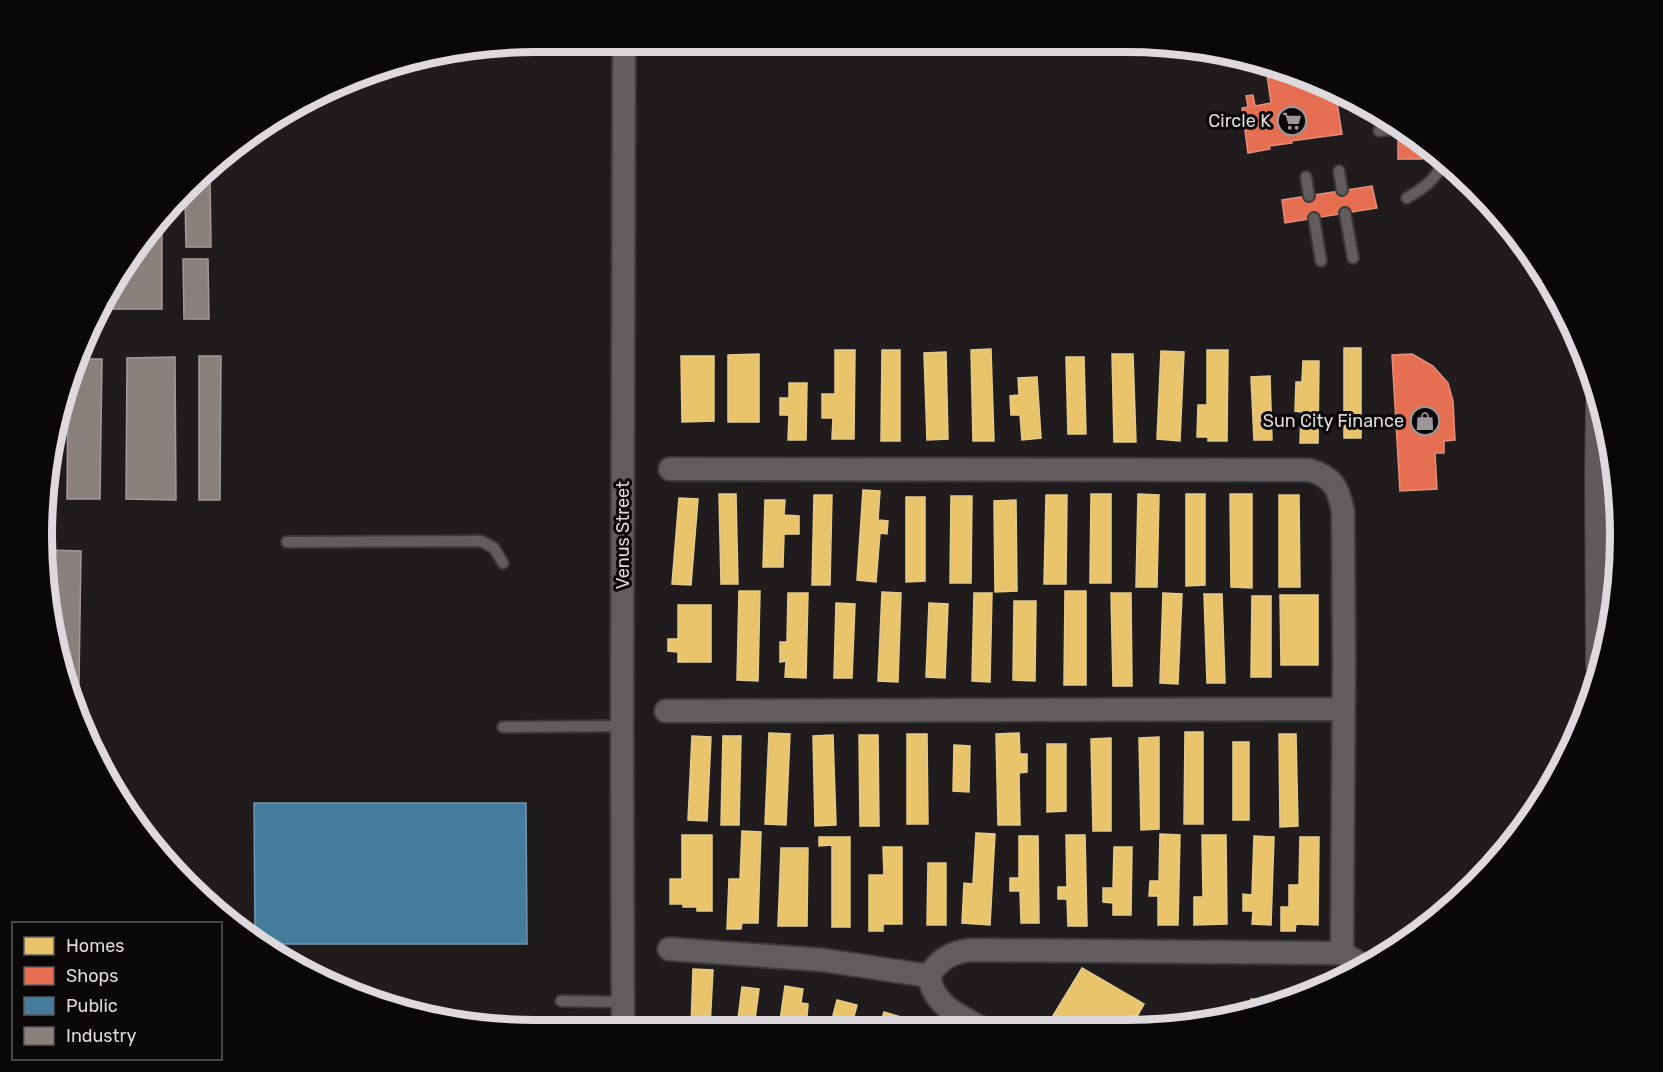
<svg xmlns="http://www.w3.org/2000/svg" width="1663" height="1072" font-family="Rubik,sans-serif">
  <rect width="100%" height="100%" fill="#201c1e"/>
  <path fill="#e9c46a" stroke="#e5ca8c" stroke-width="1.5" d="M1344 348H1361V438H1344Z
    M991 349 994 441H973L971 350Z
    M835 350H855L854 439H832L833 418H822V394H835Z
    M882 350H900V441H881Z
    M1207 350H1228L1227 441H1208V437H1197L1198 405H1207Z
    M1161 351 1184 352 1180 441 1157 439Z
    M946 352 948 439 927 440 924 353Z
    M759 354V422H728V355Z
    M1112 354H1133L1136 442H1114Z
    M681 356H714V421L682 422Z
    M1066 357H1084L1086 434H1068Z
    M1303 361H1319L1318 443H1300L1301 412 1295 411 1296 382H1302Z
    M1270 376 1272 440H1254L1251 377Z
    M1037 377 1041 438 1022 440 1020 415H1011L1010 396 1019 395 1018 378Z
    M789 383H807L806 440H788L789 415H780V398H789Z
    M863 490 880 491 878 520 888 521 887 534 880 533 876 582 857 580Z
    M719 494H736L738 584H721Z
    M1091 494H1111V583H1090Z
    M1138 494 1159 495 1157 587H1136Z
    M1186 494H1205V585L1186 586Z
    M1230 494H1252V588L1231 587Z
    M814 495H832L830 585H812Z
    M1046 495H1067L1066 584H1044Z
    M1279 495H1299L1300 587H1279Z
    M951 496H972L971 583H950Z
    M906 497H925V581L906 582Z
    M679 498 698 499 691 585 672 584Z
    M765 500H785L784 515 799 516V534H784L783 567H763Z
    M1016 500 1017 591 995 592 994 501Z
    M739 591H760L758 681 737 680Z
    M1065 591H1086V685H1064Z
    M882 592 901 593 898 682 878 681Z
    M788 593H808L806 678 785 677 786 661 780 662V642H787Z
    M974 593H992L990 682 972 681Z
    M1111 593H1131L1132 686H1113Z
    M1163 593 1182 594 1178 684 1160 683Z
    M1204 594H1222L1225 683H1207Z
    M1280 595H1318V665H1281Z
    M1252 596H1271V677H1251Z
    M1014 601H1036L1035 681 1013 680Z
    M836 603 855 604 852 678H834Z
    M929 603 948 604 945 678 926 677Z
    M678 605H711V662H678V652L668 651V639H678Z
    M1185 732H1203V824H1184Z
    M769 733 790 734 786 825 765 824Z
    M1019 733 1020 754H1027V772L1019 773 1020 825H998L996 734Z
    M907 734H927L928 824H907Z
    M1279 734H1296L1298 826 1280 827Z
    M833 735 836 825 815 826 813 736Z
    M859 735H878L879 826H860Z
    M692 736 711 737 707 821 688 820Z
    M723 736H741L739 825H721Z
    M1159 737V829L1141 830 1139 738Z
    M1111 738V831H1093L1091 739Z
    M1233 742H1249V820H1233Z
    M1047 744H1066V811L1047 812Z
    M954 745 970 746 969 792 953 791Z
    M742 831 761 832 758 923H742L741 929H727L729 879H740Z
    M976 833 995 834 990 925 962 923 964 883 973 884Z
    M1160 834 1180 835 1178 925H1158V896H1149L1150 881H1159Z
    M682 835H712V911H697V907H683V904H670V879H682Z
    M1066 835H1085L1087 926H1068L1067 899H1058V887H1067Z
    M1202 835H1226L1227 924 1194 925V897H1203Z
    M1019 836H1038L1039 923H1021L1020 891H1010V878H1019Z
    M1254 836 1274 837 1271 925 1252 924 1253 911H1243V894L1252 895Z
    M819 837H850V927H832V845L819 846Z
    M1300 837H1319L1318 925 1296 924 1295 931H1281V907H1289V885H1299Z
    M883 847H902V924H883V931H869V875H884Z
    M1114 847H1132L1131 915H1113V903L1103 902V888H1113Z
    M781 848H808L807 926H778Z
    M928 863H946V925H927Z
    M1082 968 1144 1004 1130 1029 1055 1028 1048 1024Z
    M693 969 713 970 710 1027H691Z
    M785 986 803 989 801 1003 808 1004 807 1017 798 1015 797 1027H779Z
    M742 987 759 989 754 1027H737Z
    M1251 999 1286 1002 1250 1014Z
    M837 1000 857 1005 851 1028 830 1027Z
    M884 1012 901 1017 898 1028H879Z"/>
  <path fill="#e76f51" stroke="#e48f7b" stroke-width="1.5" d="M1278 72 1335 90 1342 134 1291 141 1292 143 1269 146 1270 149 1248 153 1242 108 1248 107 1246 96 1253 95 1255 106 1271 103 1267 75Z
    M1398 128 1421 144 1422 159H1398Z
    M1372 186 1377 208 1285 223 1282 200Z
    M1412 354 1433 366 1448 383 1453 401 1455 440 1444 441V453H1435L1437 489 1400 491 1392 355Z"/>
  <path fill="#457b9d" stroke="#7397b0" stroke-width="1.5" d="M254 803H526L527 944H268L255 935Z"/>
  <path fill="#8a817c" stroke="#a39b99" stroke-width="1.5" d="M210 173 211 247H186L185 197Z
    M162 218V309H113V294L144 235Z
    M183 259H208L209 319H184Z
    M199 356H221L220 500H199Z
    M175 357 176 500 126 499 127 358Z
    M78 359H102L100 499H67L68 378Z
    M48 550 81 551 79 683H67L59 664Z"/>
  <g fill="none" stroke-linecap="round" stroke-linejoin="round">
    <g stroke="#3b393a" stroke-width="14">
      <path id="lane" d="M1379 131 1398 129
        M1339 171 1342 190
        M1306 177 1309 196
        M1407 198C1424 188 1438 178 1444 159
        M1345 213 1353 258
        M1314 218 1321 261
        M287 542 481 541 494 548 503 563
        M503 727 622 726
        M561 1001 623 1002"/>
    </g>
    <g stroke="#3b393a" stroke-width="26">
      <path id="street" d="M670 469 1309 470C1333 477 1338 487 1343 511L1344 662 1342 953
        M666 711 1343 709
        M669 949 823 960 929 976C939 959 952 952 971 950L1342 953 1366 967
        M929 976C934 1006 958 1015 982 1028
        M623 1027 622 726 624 43"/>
    </g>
    <g stroke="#3b393a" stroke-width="34">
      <path id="secondary" d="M1602 665 1601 473 1602 402"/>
    </g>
    <use href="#lane" stroke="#615d5f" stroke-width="10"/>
    <use href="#street" stroke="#615d5f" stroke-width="22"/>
    <use href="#secondary" stroke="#605a5e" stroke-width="32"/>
  </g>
  <defs>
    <g id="supermarket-ring" transform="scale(1.5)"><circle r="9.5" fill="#090708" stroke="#9b979a" stroke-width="1.5"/><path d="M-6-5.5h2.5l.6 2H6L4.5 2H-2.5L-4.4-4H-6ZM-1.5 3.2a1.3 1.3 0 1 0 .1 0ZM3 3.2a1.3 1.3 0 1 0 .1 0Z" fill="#9b979a"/></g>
    <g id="shop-ring" transform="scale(1.5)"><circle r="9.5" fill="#090708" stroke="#9b979a" stroke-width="1.5"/><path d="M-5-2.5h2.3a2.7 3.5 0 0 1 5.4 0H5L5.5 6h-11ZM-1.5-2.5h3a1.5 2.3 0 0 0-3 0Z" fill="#9b979a"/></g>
  </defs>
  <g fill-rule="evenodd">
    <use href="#supermarket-ring" x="1292" y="121"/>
    <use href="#shop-ring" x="1425" y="421"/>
  </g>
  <g text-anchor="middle" stroke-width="6" stroke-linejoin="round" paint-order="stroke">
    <g font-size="18" fill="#ddd9dc" stroke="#090708" text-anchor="end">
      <text x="1271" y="127">Circle K</text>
      <text x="1404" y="427">Sun City Finance</text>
    </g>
    <g font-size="18" fill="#ddd9dc" stroke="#090708">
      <text transform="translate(623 535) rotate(-90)" y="6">Venus Street</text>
    </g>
  </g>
  <path d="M0 0H1663V1072H0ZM536 52H1126A484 484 0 0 1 1610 536V536A484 484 0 0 1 1126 1020H536A484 484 0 0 1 52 536V536A484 484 0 0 1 536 52Z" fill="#090708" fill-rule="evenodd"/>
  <path fill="none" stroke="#ddd9dc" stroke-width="8" d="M536 52H1126A484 484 0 0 1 1610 536V536A484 484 0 0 1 1126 1020H536A484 484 0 0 1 52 536V536A484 484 0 0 1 536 52Z"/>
  <rect x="12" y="922" width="210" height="138" fill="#090708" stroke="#5e5b5d" stroke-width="1.5"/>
  <rect x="24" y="937" width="30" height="18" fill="#e9c46a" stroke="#5e5b5d" stroke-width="1.5"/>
  <text x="66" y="952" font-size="18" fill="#ddd9dc">Homes</text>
  <rect x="24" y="967" width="30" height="18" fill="#e76f51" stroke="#5e5b5d" stroke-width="1.5"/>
  <text x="66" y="982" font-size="18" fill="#ddd9dc">Shops</text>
  <rect x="24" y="997" width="30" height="18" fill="#457b9d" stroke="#5e5b5d" stroke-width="1.5"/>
  <text x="66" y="1012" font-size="18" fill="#ddd9dc">Public</text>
  <rect x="24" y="1027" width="30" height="18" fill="#8a817c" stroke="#5e5b5d" stroke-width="1.5"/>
  <text x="66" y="1042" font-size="18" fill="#ddd9dc">Industry</text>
</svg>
